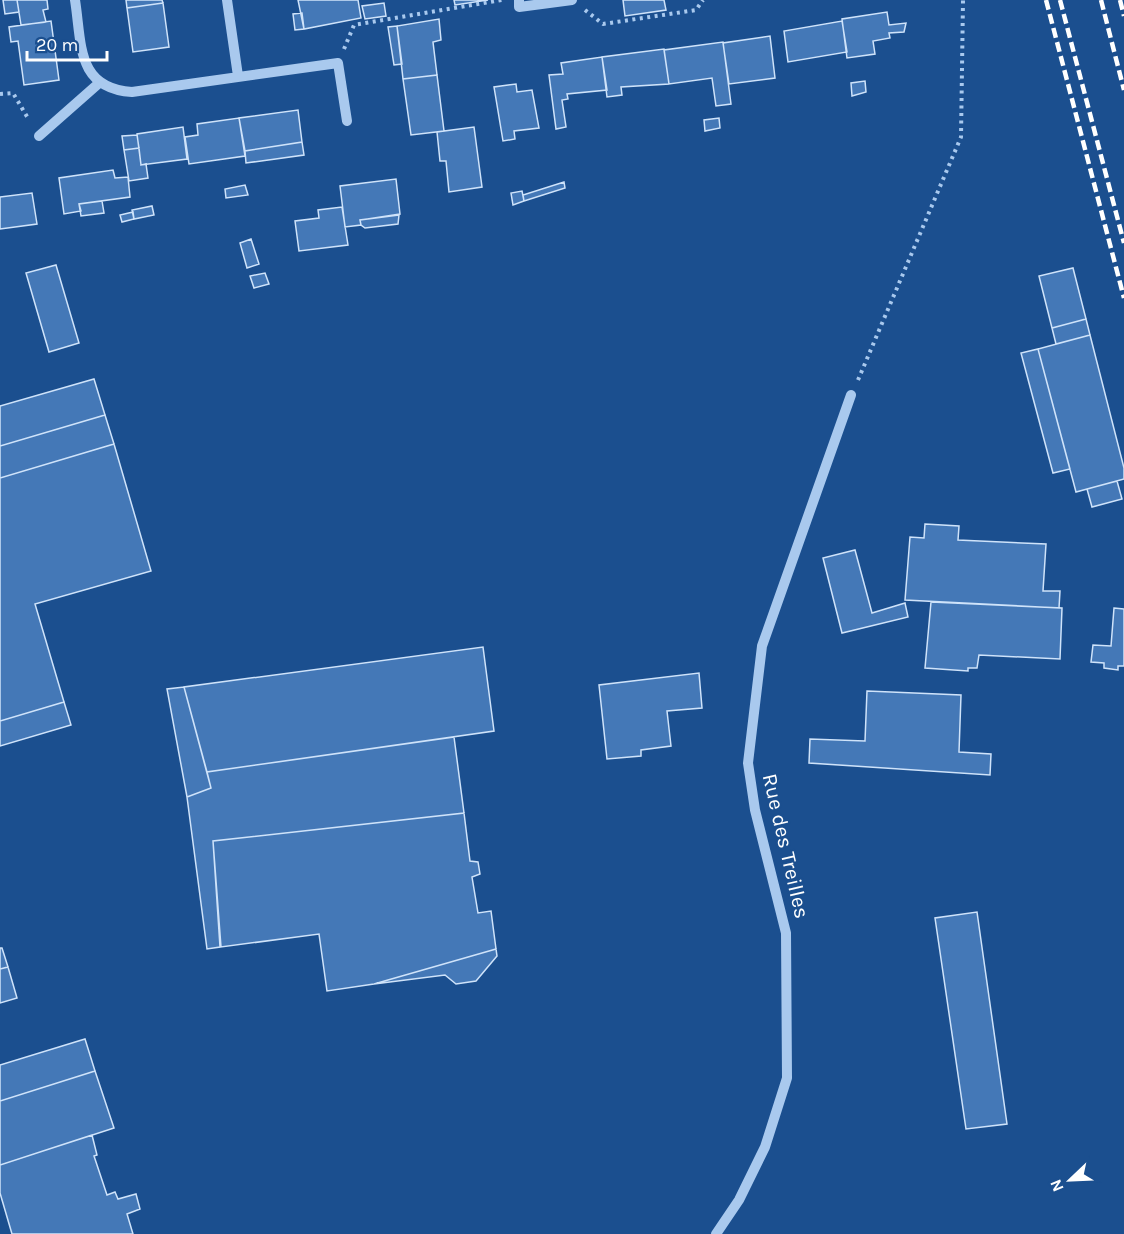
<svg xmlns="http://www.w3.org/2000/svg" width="1124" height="1234" font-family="Karla,sans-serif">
  <rect width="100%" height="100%" fill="#1b4f8f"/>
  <path fill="#4478b7" stroke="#cfe3fa" stroke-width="1.5" d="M3 0H17L19 12 5 14Z
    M17 0H47L48 9 43 10 46 22 21 25Z
    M126 0H162L163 3 127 8Z
    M298 0H358L361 18 304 29Z
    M454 0H488L455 5Z
    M623 0H664L666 10 625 16Z
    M163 3 169 47 133 52 127 8Z
    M384 3 386 16 365 19 362 6Z
    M887 12 889 25 906 23 904 32 889 33 890 38 873 41 875 54 847 58 842 19Z
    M302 13 304 29 295 30 293 14Z
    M439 19 441 40 433 42 437 75 403 79 397 26Z
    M51 21 59 80 24 85 18 41 11 42 9 27Z
    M842 21 847 52 788 62 784 31Z
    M397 26 402 64 394 65 388 27Z
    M770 36 775 78 729 84 723 43Z
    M723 42 731 104 716 106 712 78 669 84 664 50Z
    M664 49 669 84 621 87 622 95 607 97 602 57Z
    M602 57 607 90 567 94 568 99 562 100 566 127 556 129 549 75 563 74 561 63Z
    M437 75 444 131 411 135 403 79Z
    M865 81 866 92 852 96 851 83Z
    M516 84 517 92 532 90 539 128 514 131 515 139 503 141 494 87Z
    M298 110 302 142 245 151 239 118Z
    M239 118 245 156 189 164 185 137 198 135 197 124Z
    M719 118 720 128 705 131 704 120Z
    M183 127 187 159 141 165 137 134Z
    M474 127 482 187 449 192 446 161H440L437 132Z
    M137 135 139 148 124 150 122 136Z
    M302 142 304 155 246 163 245 151Z
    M139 148 141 165 146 164 148 178 129 181 124 150Z
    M113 170 115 178 128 177 130 197 79 204 81 211 64 214 59 178Z
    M396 179 400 214 360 220 361 225 345 227 340 186Z
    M564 182 565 188 524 201 523 195Z
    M245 185 248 195 226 198 225 189Z
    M522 191 524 201 513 205 511 193Z
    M32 193 37 224 0 229V197Z
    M102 201 104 213 81 216 79 204Z
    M152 206 154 215 134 219 132 210Z
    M342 207 348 245 299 251 295 221 319 218 318 210Z
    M133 212 134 219 122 222 120 215Z
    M399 215 398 224 365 228 361 225 360 220Z
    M251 239 259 264 247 268 240 243Z
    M56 265 79 343 49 352 26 273Z
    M1073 268 1086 319 1052 328 1039 276Z
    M265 273 269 284 254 288 250 276Z
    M1086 319 1090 335 1056 344 1052 328Z
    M1090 335 1124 468V479L1076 492 1038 349Z
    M1038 349 1070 469 1053 473 1021 353Z
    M94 379 105 415 0 446V406Z
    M105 415 114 444 0 478V446Z
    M114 444 151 571 35 604 64 702 0 721V478Z
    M1117 481 1122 499 1092 507 1087 489Z
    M925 524 959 526 958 540 1046 544 1043 591H1060L1059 608 905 600 910 537 924 538Z
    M855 550 872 613 905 603 908 617 842 633 823 558Z
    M931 602 1062 608 1060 659 979 655 977 668H968V671L925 668Z
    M1114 608 1124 609V666H1118V670L1104 668V663L1091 662 1093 645 1111 646Z
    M483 647 494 731 207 772 184 687Z
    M699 673 702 708 667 711 671 746 641 750V756L607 759 599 685Z
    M184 687 211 788 187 797 167 689Z
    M867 691 961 695 959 752 991 754 990 775 809 763 810 739 865 741Z
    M64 702 71 725 0 746V721Z
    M454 737 464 813 213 841 220 947 207 949 187 797 211 788 207 772Z
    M464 813 470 861 478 862 480 874 472 877 478 913 491 911 496 949 374 984 327 991 319 934 221 947 213 841Z
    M977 912 1007 1124 966 1129 935 918Z
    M0 948H2L8 967 0 969Z
    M496 949 497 956 476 981 456 984 445 975 374 984Z
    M8 967 17 998 0 1003V969Z
    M85 1039 95 1071 0 1101V1065Z
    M95 1071 114 1128 0 1165V1101Z
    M92 1135 97 1155 94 1156 107 1195 115 1192 118 1199 136 1194 140 1209 127 1214 133 1234H12L0 1193V1165Z"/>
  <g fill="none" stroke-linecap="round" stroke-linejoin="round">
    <path stroke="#a9c9ee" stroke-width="4" stroke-dasharray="3 4.5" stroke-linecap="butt" d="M585 10 603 24 696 10 703 0
      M344 49 354 25 502 0
      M0 94 13 93 29 120
      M858 380 961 137 963 0"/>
    <path stroke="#a9c9ee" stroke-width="10" d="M75 0C82 44 76 88 132 92L338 63 347 121
      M227 0 238 76
      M519 0V7L572 0
      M39 136 98 84
      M716 1234 739 1200 765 1147 787 1078 786 933 755 810 748 763 762 646 851 395"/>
    <path stroke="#fff" stroke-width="4.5" stroke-dasharray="10 4.5" stroke-linecap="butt" d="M1046 0 1124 298
      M1060 0 1124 243
      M1101 0 1124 90
      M1120 0 1124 16"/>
  </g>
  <g text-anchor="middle" stroke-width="4.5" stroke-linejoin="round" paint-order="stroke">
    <g font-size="21" fill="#fff" stroke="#1b4f8f">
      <text transform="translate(786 846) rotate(77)" y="7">Rue des Treilles</text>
    </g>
  </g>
  <g transform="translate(1070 1180) rotate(247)" stroke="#1b4f8f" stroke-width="4.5" paint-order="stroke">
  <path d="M0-4.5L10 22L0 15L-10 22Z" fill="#ffffff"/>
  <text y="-9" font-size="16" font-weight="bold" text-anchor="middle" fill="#ffffff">N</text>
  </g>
  <path d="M27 51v9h80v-9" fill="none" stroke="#ffffff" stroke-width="3"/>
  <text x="36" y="51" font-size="18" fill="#ffffff" stroke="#1b4f8f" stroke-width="4.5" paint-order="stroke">20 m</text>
</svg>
